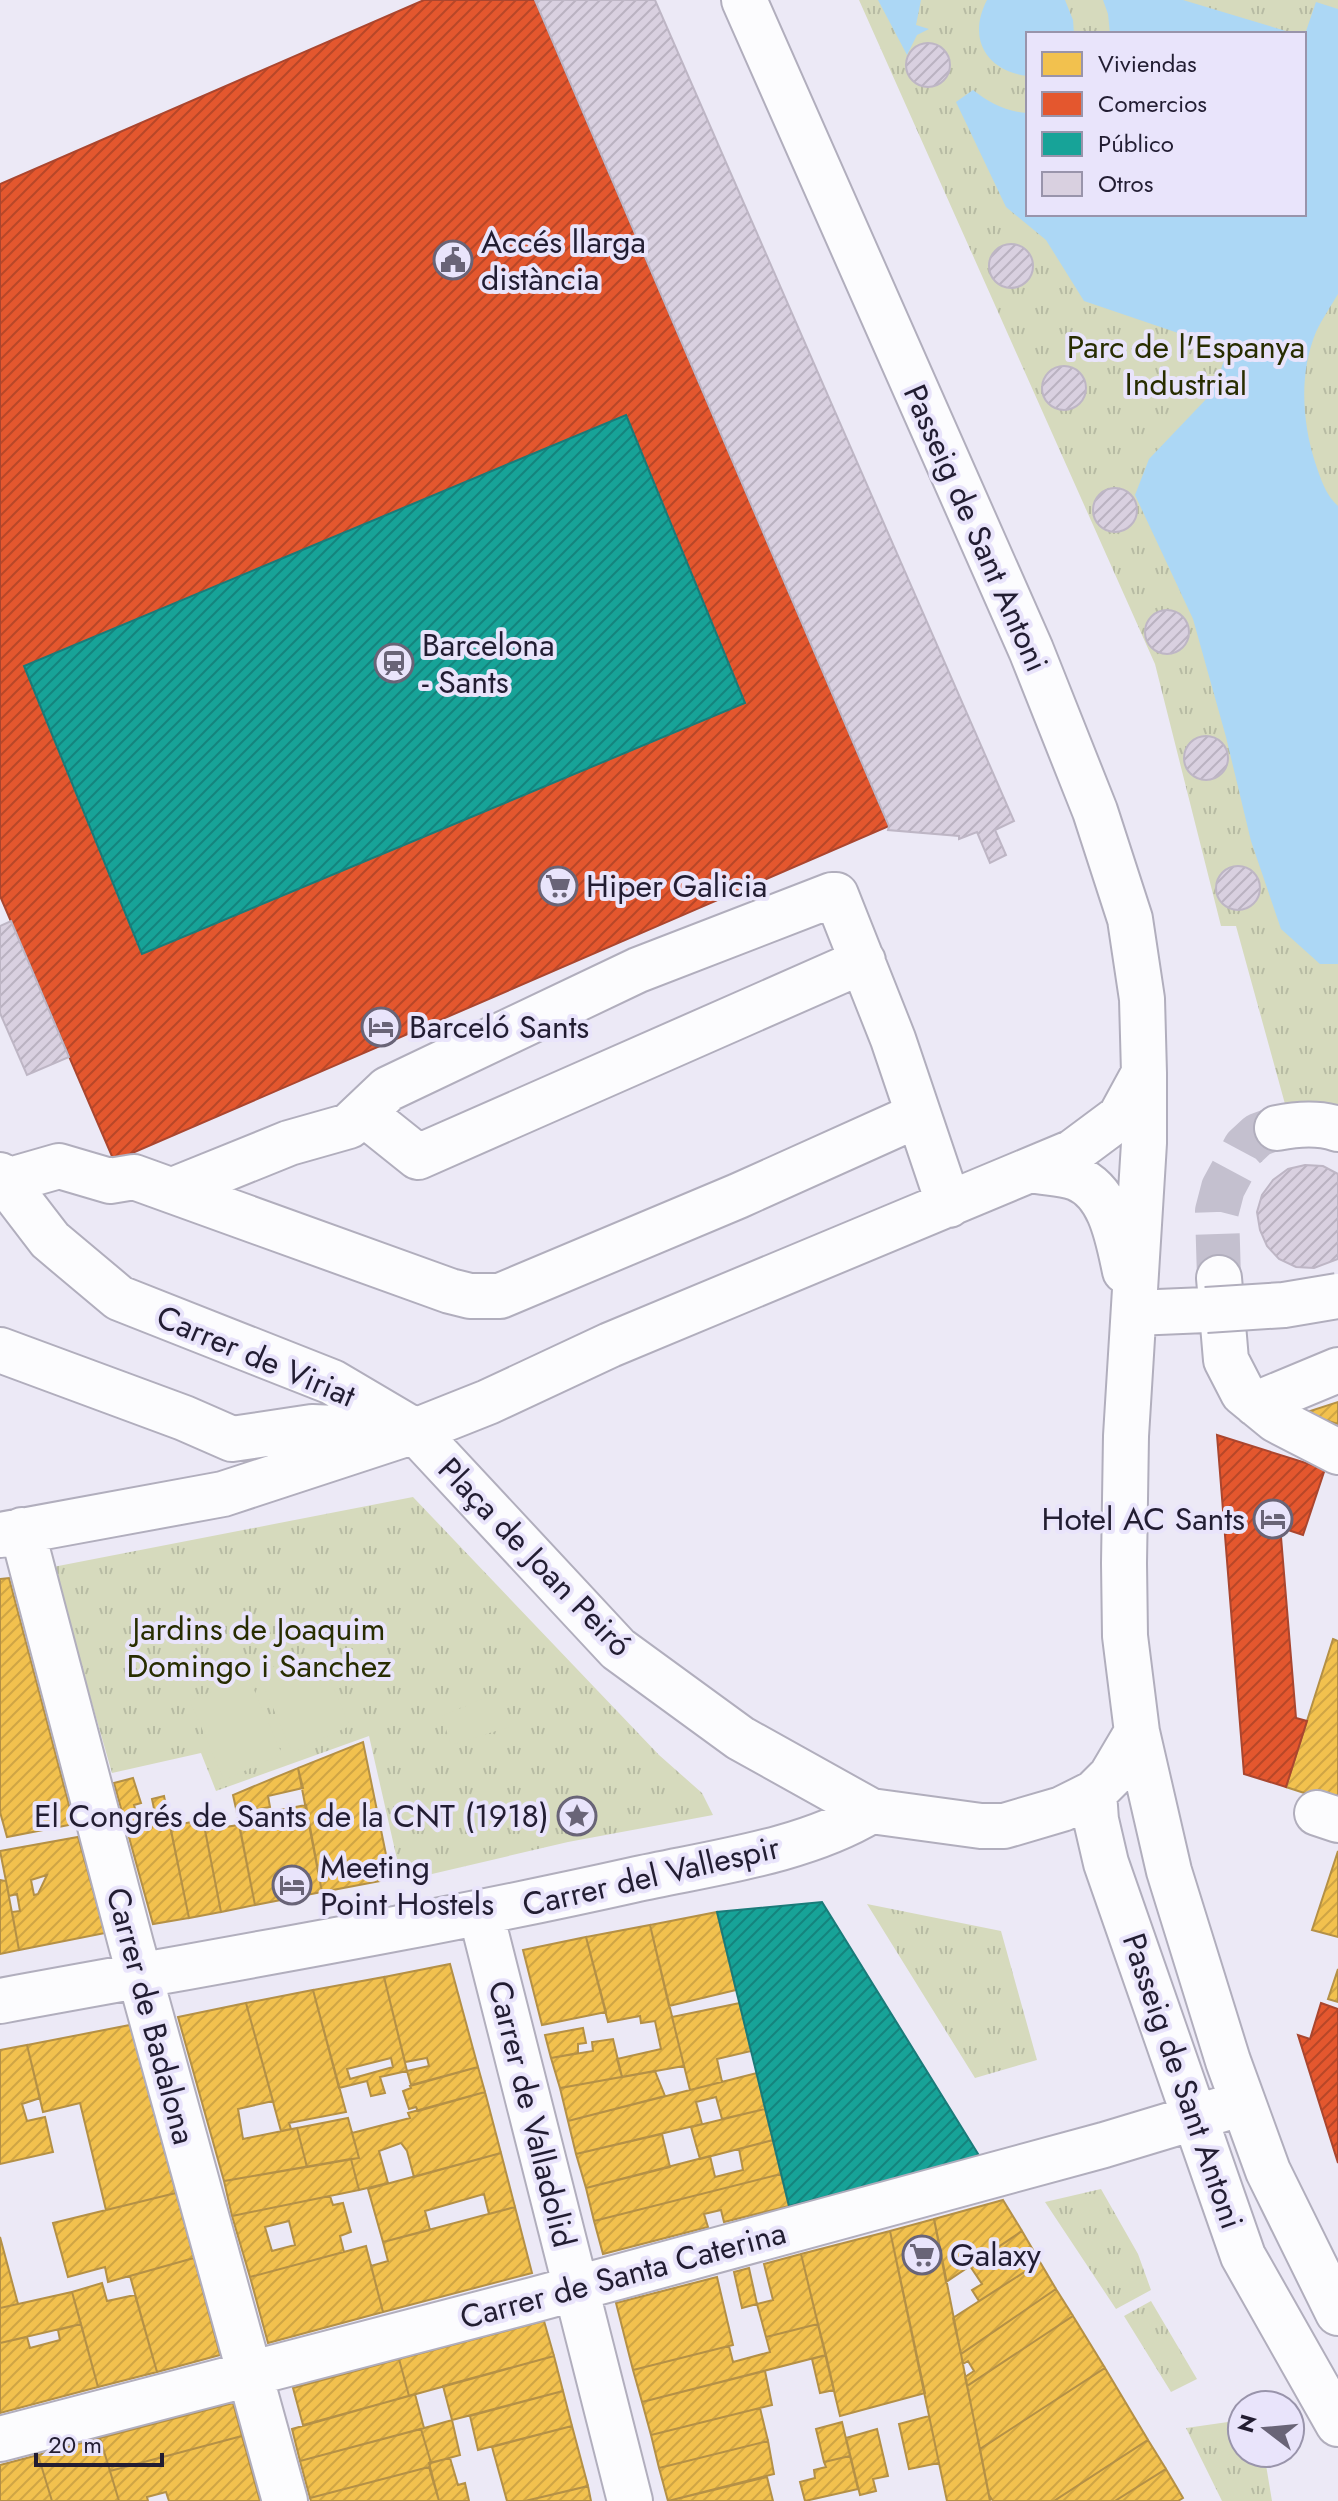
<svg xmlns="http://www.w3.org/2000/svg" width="1338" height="2501" font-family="Jost,sans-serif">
  <defs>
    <pattern id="grass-tufts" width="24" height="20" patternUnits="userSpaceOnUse" patternTransform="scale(2)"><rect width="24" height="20" fill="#d6dabd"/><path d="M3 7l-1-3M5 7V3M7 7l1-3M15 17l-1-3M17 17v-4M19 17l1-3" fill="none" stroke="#b7bba3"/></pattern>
    <pattern id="homes-hatch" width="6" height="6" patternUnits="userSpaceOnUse" patternTransform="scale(2)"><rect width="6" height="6" fill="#f2c14e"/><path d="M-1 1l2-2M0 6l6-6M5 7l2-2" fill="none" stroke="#cfa545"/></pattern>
    <pattern id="shops-hatch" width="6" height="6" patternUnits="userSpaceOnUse" patternTransform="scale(2)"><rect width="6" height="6" fill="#e4572e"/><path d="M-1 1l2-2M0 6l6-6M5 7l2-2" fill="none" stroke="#b84728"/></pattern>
    <pattern id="public-hatch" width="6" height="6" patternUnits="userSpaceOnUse" patternTransform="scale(2)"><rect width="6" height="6" fill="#17a398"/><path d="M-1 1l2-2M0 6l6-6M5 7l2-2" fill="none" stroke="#14847d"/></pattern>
    <pattern id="building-hatch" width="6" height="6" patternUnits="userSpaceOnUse" patternTransform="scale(2)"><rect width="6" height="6" fill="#d9d0e0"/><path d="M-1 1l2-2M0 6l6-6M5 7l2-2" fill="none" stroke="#bab2c1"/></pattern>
  </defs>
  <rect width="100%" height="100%" fill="#ece9f6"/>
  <path fill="url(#grass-tufts)" fill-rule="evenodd" d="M859 0H1338V1110L1285 1104 1236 926H1221L1155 664ZM1028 34H1304V214H1028Z
    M413 1497 659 1755 702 1793 713 1815 568 1842 402 1881 369 1736 216 1791 201 1753 112 1773 53 1567Z
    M867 1904 1001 1931 1037 2060 975 2078Z
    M1101 2189 1138 2254 1151 2290 1116 2309 1045 2202Z
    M1151 2301 1197 2379 1171 2392 1124 2316Z
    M1242 2420V2453H1264L1272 2501H1222L1186 2428Z"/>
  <path fill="#d6dabd" d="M316 1648 350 1726 292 1752 258 1673Z
    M248 1676 282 1754 224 1780 190 1701Z
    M501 1691 509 1727 451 1745 442 1716Z"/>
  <path fill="#acd7f5" d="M878 0H921L916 25 929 29 917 35 907 55Z
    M987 0H1065L1073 20 1074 34H1028V76C986 71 967 38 987 0Z
    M1103 0H1183L1296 34H1110L1108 14Z
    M1316 2 1338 9V294C1331 306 1322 319 1316 332 1299 373 1302 421 1315 462 1320 477 1326 496 1338 506V964H1320L1281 929 1251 841 1226 737 1193 619 1135 495 1149 459 1212 393 1228 350 1084 301 1046 240 1006 207 956 102 973 90C990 103 1006 112 1028 113V214H1304V37Z"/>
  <path fill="url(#homes-hatch)" stroke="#b49046" stroke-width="2" fill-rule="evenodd" d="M1338 1402V1424L1304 1413Z
    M9 1578 74 1824 7 1837 0 1812V1579Z
    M1333 1639 1338 1641V1804L1286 1787Z
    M363 1742 391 1879 322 1892 298 1768Z
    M298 1768 303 1788 268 1796 270 1807 237 1813 233 1795Z
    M133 1778 141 1803 134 1805 140 1826 157 1823 152 1799 164 1796 189 1918 153 1924 114 1783Z
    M306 1805 322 1892 255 1905 238 1818Z
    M203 1820 221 1912 189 1918 170 1826Z
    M239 1825 255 1905 221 1912 205 1830Z
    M78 1837 105 1933 19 1950 12 1912 20 1911 17 1894 9 1896 0 1851ZM47 1875 38 1894 34 1895 31 1880Z
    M1338 1851V1937L1312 1930Z
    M0 1880 6 1881 19 1950 0 1954Z
    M717 1912 736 1990 669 2006 650 1925Z
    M650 1925 684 2066 622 2077 617 2059 661 2049 655 2021 641 2023 640 2016 608 2022 586 1937Z
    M586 1937 606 2012 542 2025 523 1950Z
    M450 1964 478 2067 411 2085 407 2071 429 2066 427 2058 405 2062 384 1977Z
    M1338 1969V2002L1328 1999Z
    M384 1977 407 2071 380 2077 385 2093 371 2096 367 2081 339 2088 313 1990ZM391 2058 393 2067 350 2079 347 2069Z
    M313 1990 346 2112 289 2123 291 2129 281 2131 246 2003Z
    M246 2003 273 2101 238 2109 243 2139 297 2128 307 2167 224 2181 178 2017Z
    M740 2003 751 2051 717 2059 722 2082 690 2090 672 2017Z
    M130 2025 176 2193 106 2210 80 2103 43 2112 27 2045Z
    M583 2028 586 2043 578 2044V2053L551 2058 545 2035Z
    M613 2039 622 2077 560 2088 551 2058 593 2051 592 2042Z
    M27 2045 40 2098 22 2104 27 2121 45 2117 53 2152 0 2164V2050Z
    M478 2067 485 2092 418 2111 416 2107 409 2109 403 2091 411 2088 410 2086Z
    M655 2071 665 2096 568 2121 560 2088Z
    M757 2073 765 2109 722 2119 716 2097 696 2102 702 2124 576 2154 568 2121Z
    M485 2092 501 2153 414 2177 407 2151 401 2143 379 2151 388 2183 359 2190 351 2159 359 2158 352 2133 410 2118 408 2113Z
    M765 2109 773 2140 700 2159 691 2127Z
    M348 2118 359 2158 307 2167 297 2128Z
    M662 2134 670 2167 586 2188 576 2154Z
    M773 2140 781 2174 594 2221 586 2188 710 2156 715 2177 743 2170 739 2149Z
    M501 2153 515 2207 489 2214 484 2194 425 2211 430 2230 383 2242 368 2189Z
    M351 2159 359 2190 232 2216 224 2181Z
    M781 2174 789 2206 724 2222 721 2210 704 2214 708 2227 603 2254 594 2221Z
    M176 2193 194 2258 108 2282 105 2267 68 2277 53 2223Z
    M330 2196 333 2205 343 2203 351 2232 340 2236 344 2252 250 2277 232 2216ZM289 2221 295 2245 272 2251 265 2227Z
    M1003 2200 1022 2231 946 2282 934 2219Z
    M515 2207 532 2273 383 2312 371 2266 388 2261 383 2242Z
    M934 2219 938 2238 990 2501H947L890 2231Z
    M890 2231 925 2393 840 2416 801 2254Z
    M1022 2231 1040 2262 979 2301 972 2290 982 2284 970 2266Z
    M0 2237 18 2304 0 2308Z
    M366 2246 383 2312 268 2343 250 2277Z
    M801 2254 818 2324 766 2337 757 2304 773 2300 764 2264Z
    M194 2258 220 2355 157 2372 130 2276Z
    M1040 2262 1056 2289 961 2354 953 2318Z
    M749 2268 757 2304 742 2308 734 2272Z
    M717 2277 733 2345 633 2370 616 2303Z
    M102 2283 107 2301 135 2295 157 2372 98 2387 72 2292Z
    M1056 2289 1073 2316 967 2386 965 2377 974 2371 968 2361 963 2364 961 2354Z
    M72 2292 81 2324 0 2343V2308Z
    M1073 2316 1105 2368 980 2449 967 2386Z
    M544 2321 554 2356 409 2396 399 2359Z
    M81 2324 98 2387 0 2413V2343L27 2337 30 2348 60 2340 58 2330Z
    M818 2324 826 2355 642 2402 633 2370 729 2346 733 2362 770 2352 766 2337Z
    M826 2355 834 2390 820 2393 812 2359Z
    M554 2356 563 2391 452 2420 443 2386Z
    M399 2359 409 2396 303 2425 293 2388Z
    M1105 2368 1148 2440 1054 2501H993L989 2495 980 2449Z
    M765 2371 772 2405 651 2435 642 2402Z
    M563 2391 572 2426 478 2450 470 2416Z
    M415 2394 424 2428 300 2461 292 2429Z
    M233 2403 242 2436 110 2471 100 2438Z
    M760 2408 768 2441 659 2468 651 2435Z
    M929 2416 939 2463 909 2469 899 2424Z
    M452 2420 460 2455 431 2463 421 2429Z
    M842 2422 850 2456 824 2462 816 2429Z
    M572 2426 588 2486 525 2501H507L492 2447Z
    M421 2429 431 2463 429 2467 310 2498 300 2461Z
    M877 2429 888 2476 873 2479 876 2491 860 2495 846 2438Z
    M242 2436 260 2501H169L166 2492 147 2497 148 2501H119L110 2471Z
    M100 2438 119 2501H52L38 2455Z
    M1148 2440 1166 2469 1115 2501H1054Z
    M768 2441 774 2474 668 2501 659 2468Z
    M38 2455 52 2501H0V2465Z
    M850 2456 858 2489 805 2501 800 2482 815 2478 814 2470 826 2467 824 2462Z
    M450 2458 458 2485 465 2483 469 2501H439L429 2463Z
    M429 2467 439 2501H311L310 2498Z
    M1166 2469 1183 2498 1178 2501H1115Z
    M767 2477 773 2501H668Z
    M588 2486 591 2501H525L572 2490Z"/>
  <path fill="url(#shops-hatch)" stroke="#aa462f" stroke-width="2" d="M424 0H535L889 826 114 1161 0 896V184Z
    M1217 1435 1325 1469 1303 1535 1279 1527 1276 1536 1281 1537 1296 1718 1307 1721 1286 1787 1244 1774Z
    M1321 2003 1338 2009V2163L1298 2035 1310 2039Z"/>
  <path fill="url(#public-hatch)" stroke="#1a7b79" stroke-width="2" d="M626 415 745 703 142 954 24 666Z
    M822 1902 980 2157 789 2206 717 1912Z"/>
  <path fill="url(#building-hatch)" stroke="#beb6c5" stroke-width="2" d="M535 0H655L1014 821 995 830 1006 855 990 863 977 832 959 839V836L888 830 889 826Z
    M906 65a22 22 0 1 1 44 0a22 22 0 1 1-44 0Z
    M989 266a22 22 0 1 1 44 0a22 22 0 1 1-44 0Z
    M1042 388a22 22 0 1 1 44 0a22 22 0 1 1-44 0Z
    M1093 510a22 22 0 1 1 44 0a22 22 0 1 1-44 0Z
    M1145 632a22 22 0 1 1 44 0a22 22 0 1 1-44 0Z
    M1184 758a22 22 0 1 1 44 0a22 22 0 1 1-44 0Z
    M1216 888a22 22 0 1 1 44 0a22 22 0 1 1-44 0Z
    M11 921 69 1057 27 1075 0 1013V926Z
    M1305 1165 1323 1166 1338 1174V1259L1314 1268 1296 1267 1279 1259 1267 1246 1260 1230 1257 1212 1262 1195 1273 1180 1288 1169Z"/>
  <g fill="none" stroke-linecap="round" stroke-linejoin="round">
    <path stroke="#c4c0cf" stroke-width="44" stroke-dasharray="44 22" stroke-linecap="butt" d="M1219 1278 1217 1211 1223 1188 1245 1147 1258 1135 1277 1128"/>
    <g stroke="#b1aebd" stroke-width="48">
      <path id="minor" d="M744 0 1031 650 1095 811 1130 919 1142 999 1144 1073V1143L1126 1436 1124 1563 1125 1636 1137 1732 1169 1871 1228 2061 1268 2171 1338 2313
        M363 1113 418 1157 863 961
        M1277 1128C1297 1124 1318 1122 1338 1129
        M1032 1170C1045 1173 1063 1173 1076 1178 1111 1192 1118 1239 1125 1271
        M0 1175 50 1240 119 1298 332 1382 415 1431 618 1649 740 1738 871 1811 981 1826H1004L1062 1809 1094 1793 1111 1776 1137 1732
        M3 1182 59 1166 110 1181 134 1177 450 1291 470 1296H500L738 1196 918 1115
        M173 1190 289 1143 349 1126 388 1089 638 970 832 895H836L893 1039 949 1205
        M1219 1278 1226 1360 1243 1393 1276 1420 1338 1452
        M1134 1313 1206 1310
        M0 1350 184 1418 232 1439 312 1427 385 1430
        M1256 1404 1338 1370
        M22 1530 131 1944 285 2501
        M0 1535 223 1494 415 1431 488 1402 610 1345 1073 1152 1120 1117 1144 1073
        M1094 1793 1096 1820 1106 1863 1243 2256 1338 2424
        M1317 1813 1338 1820
        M481 1914 630 2501
        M0 2001C211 1962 423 1927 633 1880 710 1863 803 1852 871 1811
        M0 2439 533 2300 1104 2145 1243 2103"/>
    </g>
    <use href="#minor" stroke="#fcfcfe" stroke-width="44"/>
    <g stroke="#b1aebd" stroke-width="48" stroke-linecap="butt">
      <path id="minor-bridge" d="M1206 1310 1284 1305 1338 1296"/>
    </g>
    <use href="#minor-bridge" stroke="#fcfcfe" stroke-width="44"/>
  </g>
  <defs>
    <g id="civic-ring" transform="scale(2)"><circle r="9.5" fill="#e9e4fb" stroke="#696477" stroke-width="1.5"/><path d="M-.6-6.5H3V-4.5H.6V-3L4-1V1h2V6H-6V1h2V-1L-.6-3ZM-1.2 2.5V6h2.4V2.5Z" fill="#696477"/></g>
    <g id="station-ring" transform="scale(2)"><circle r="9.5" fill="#e9e4fb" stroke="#696477" stroke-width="1.5"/><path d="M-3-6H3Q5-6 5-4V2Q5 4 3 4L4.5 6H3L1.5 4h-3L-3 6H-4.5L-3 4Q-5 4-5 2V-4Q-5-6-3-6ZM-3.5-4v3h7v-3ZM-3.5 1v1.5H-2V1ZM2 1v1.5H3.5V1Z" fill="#696477"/></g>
    <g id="supermarket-ring" transform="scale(2)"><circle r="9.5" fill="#e9e4fb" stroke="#696477" stroke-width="1.5"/><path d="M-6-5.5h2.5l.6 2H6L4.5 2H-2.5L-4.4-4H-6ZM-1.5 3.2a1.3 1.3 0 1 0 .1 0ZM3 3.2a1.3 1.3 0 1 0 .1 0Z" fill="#696477"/></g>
    <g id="hotel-ring" transform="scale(2)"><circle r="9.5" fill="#e9e4fb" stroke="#696477" stroke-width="1.5"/><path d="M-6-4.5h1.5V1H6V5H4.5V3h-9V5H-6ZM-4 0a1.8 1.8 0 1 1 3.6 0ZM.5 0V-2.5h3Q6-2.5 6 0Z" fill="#696477"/></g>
    <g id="sight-ring" transform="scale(2)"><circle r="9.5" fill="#e9e4fb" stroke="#696477" stroke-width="1.5"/><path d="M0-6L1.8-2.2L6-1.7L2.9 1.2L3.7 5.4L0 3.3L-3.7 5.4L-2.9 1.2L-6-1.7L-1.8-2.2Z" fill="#696477"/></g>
  </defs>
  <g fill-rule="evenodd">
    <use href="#civic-ring" x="453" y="260"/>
    <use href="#station-ring" x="394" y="663"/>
    <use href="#supermarket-ring" x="558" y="886"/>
    <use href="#hotel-ring" x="381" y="1027"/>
    <use href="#hotel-ring" x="1273" y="1519"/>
    <use href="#sight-ring" x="577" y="1816"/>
    <use href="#hotel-ring" x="292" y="1885"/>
    <use href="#supermarket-ring" x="922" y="2255"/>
  </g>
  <g text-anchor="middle" stroke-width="8" stroke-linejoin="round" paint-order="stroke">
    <g font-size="32" fill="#221d32" stroke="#e9e4fb" text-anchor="start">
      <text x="481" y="253">Accés llarga<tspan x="481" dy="37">distància</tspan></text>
      <text x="422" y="656">Barcelona<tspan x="422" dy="37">- Sants</tspan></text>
      <text x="586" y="897">Hiper Galicia</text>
      <text x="409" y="1038">Barceló Sants</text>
      <text x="1245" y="1530" text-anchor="end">Hotel AC Sants</text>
      <text x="549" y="1827" text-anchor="end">El Congrés de Sants de la CNT (1918)</text>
      <text x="320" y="1878">Meeting<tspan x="320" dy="37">Point Hostels</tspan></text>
      <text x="950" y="2266">Galaxy</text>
    </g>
    <g font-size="32" fill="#282d00" stroke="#e9e4fb">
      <text x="1186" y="358">Parc de l'Espanya<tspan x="1186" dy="37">Industrial</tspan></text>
      <text x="259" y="1640">Jardins de Joaquim<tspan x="259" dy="37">Domingo i Sanchez</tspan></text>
    </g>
    <g font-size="32" fill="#221d32" stroke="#e9e4fb">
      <text transform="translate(976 528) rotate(66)" y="11">Passeig de Sant Antoni</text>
      <text transform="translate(256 1356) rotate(23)" y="11">Carrer de Viriat</text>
      <text transform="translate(535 1557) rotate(46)" y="11">Plaça de Joan Peiró</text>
      <text transform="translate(651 1876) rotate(-13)" y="11">Carrer del Vallespir</text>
      <text transform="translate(151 2016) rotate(75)" y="11">Carrer de Badalona</text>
      <text transform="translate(1183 2081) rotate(71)" y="11">Passeig de Sant Antoni</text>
      <text transform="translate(532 2114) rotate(76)" y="11">Carrer de Valladolid</text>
      <text transform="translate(623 2275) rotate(-15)" y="11">Carrer de Santa Caterina</text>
    </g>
  </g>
  <rect x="1026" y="32" width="280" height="184" fill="#e9e4fb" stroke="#9994ab" stroke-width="2"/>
  <rect x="1042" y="52" width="40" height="24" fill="#f2c14e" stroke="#9994ab" stroke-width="2"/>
  <text x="1098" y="72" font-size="24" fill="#221d32">Viviendas</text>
  <rect x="1042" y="92" width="40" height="24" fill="#e4572e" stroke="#9994ab" stroke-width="2"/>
  <text x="1098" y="112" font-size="24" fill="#221d32">Comercios</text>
  <rect x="1042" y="132" width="40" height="24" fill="#17a398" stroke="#9994ab" stroke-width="2"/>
  <text x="1098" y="152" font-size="24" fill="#221d32">Público</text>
  <rect x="1042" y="172" width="40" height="24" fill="#d9d0e0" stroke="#9994ab" stroke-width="2"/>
  <text x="1098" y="192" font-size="24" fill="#221d32">Otros</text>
  <g transform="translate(1266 2429) rotate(286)"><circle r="38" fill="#e9e4fb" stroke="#9994ab" stroke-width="2"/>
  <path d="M0-6L14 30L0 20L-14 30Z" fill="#696477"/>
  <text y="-12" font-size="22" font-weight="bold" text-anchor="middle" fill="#221d32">N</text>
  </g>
  <path d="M36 2453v12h126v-12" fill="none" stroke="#221d32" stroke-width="4"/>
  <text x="48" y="2453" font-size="24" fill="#221d32" stroke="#e9e4fb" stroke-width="6" paint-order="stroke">20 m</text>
</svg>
